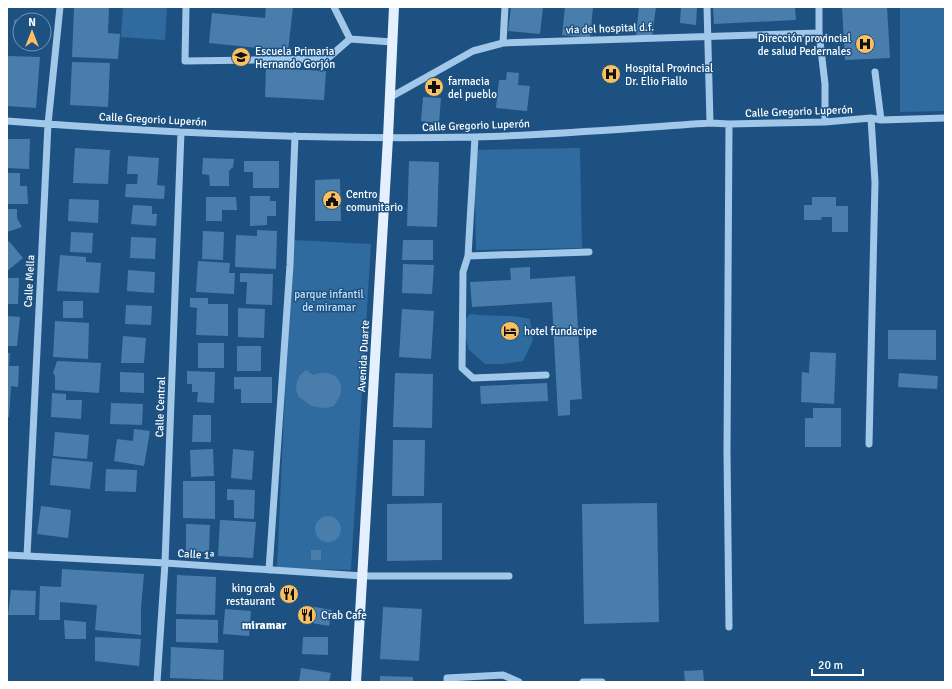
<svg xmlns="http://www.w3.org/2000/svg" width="952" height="689" font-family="Signika,sans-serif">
  <rect width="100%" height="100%" fill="#1c5181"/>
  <path fill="#306b9f" d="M123 7H167L165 40 121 37Z
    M900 7H945V111L900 112Z
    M580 148 582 248 476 250 474 150Z
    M292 240 371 244 351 570 277 568Z
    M470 314C490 317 510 314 530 319L533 340 523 361 502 364H485L469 350 465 335V320Z"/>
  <path fill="#497eac" d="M74 7 109 8 108 33 120 34 118 59 72 57Z
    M266 7H293L288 51 209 43 212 13 265 18Z
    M511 7H543L540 34 508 31Z
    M565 7H593L590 38 562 35Z
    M639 7H656L652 36 636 35Z
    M681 7H697L696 25 680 23Z
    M713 7H795L796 20 714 24Z
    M842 7H887L890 58 845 60Z
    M42 18V20H27V19Z
    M20 19V36H15L14 20Z
    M7 56 40 57 36 108 7 106Z
    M72 62 110 63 108 107 70 105Z
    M266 68 326 71 324 100 265 97Z
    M507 72 519 73 518 85 530 86 527 111 496 108 499 80H506Z
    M423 97 441 98 439 123 421 121Z
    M7 139H30L29 169 7 168Z
    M75 148 110 150 108 184 73 183Z
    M128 156 159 158 157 185 165 186 164 199 125 197 126 184H137L138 174H127Z
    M203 158 234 159 233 167 229 171V186H210L209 175 202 174Z
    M244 161H279V188H253V172H244Z
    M409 161 439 162 437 227 407 226Z
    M7 173H20V186H27L28 204H7Z
    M340 179 341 221H315V180Z
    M250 196H270V201H276V216H267V225L250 226Z
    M206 197H236L237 210H222V221H206Z
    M812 197H836V206H848V232H832V217H822L821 220H804V205H812Z
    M69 199 99 200 98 223 68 221Z
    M133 205 152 206V214H157L156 226 131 224Z
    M7 209H17V218L22 227 7 232Z
    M257 230 277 231 276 269 235 267 236 235 257 236Z
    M203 231 224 232 223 260 202 259Z
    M71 232 93 233 92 253 70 252Z
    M131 237 156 238 155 259 130 258Z
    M403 240H433V260H402Z
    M9 241 23 258 7 271V243Z
    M60 255 86 257V262L101 263 99 293 57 291Z
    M198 261 230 263 229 273H235L234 294 196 292Z
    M403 264 434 265 432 294 402 293Z
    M530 267V279L575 276 582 399 570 400V415L558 416 552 302 472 307 470 282 511 280 510 268Z
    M128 270 155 272 154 293 127 291Z
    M240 273 273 274 272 305 246 304 247 282H240Z
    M7 278H19L18 304H7Z
    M190 298H208V304H228V336L196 335 197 308 190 307Z
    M63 301H83V318H63Z
    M126 305 152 306 151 325 125 324Z
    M238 308 265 309 264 338 238 337Z
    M402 309 434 311 431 359 399 357Z
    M7 316 20 317 17 346H7Z
    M55 321 89 323 88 359 53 357Z
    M888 330H936V360L888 359Z
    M123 336 146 338 144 363H121Z
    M198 343H224V368H198Z
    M237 346H261V371H237Z
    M810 352 836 353 834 404 801 402 802 372 809 373Z
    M7 353H10L9 366H19L18 387 11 386 9 417H7Z
    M57 361 101 363 99 393 55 390V376L53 373Z
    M306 370 313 375 320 373H328L335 376 338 379 341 386V393L338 399 334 406 326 408 316 407 310 405 299 397 296 390 297 381 300 375Z
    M187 371 215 372 214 403 197 402 198 392H192V384H187Z
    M120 372 144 373V393L120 392Z
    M395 373 433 374 432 428 393 427Z
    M899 373 938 376 937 389 898 387Z
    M234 377H272V403H241V389H234Z
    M547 383 548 401 481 404 480 386Z
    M52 393 66 394V400H82L81 419 51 417Z
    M111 403 143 404 142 425 110 424Z
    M813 408H841V447H805V418H813Z
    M193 415H211V442H192Z
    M134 429 150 431 144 466 114 461 117 439 133 441Z
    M55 432 89 435 87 459 53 456Z
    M393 440H425L424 496H392Z
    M213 449 214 476 191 477 190 450Z
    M233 449 254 451 252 480 231 478Z
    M52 458 93 462 90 489 50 485Z
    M106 469 137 470 136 492 105 491Z
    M183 481H215V519L183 518Z
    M227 489 255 490 254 519 234 518V500H227Z
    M442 503V560L387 561V504Z
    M657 503 659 622 584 624 582 504Z
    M41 506 71 510 68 538 37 534Z
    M315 529a13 13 0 1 1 26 0a13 13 0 1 1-26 0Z
    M220 520 256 522 253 558 218 556Z
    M186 524 210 525 209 552 186 551Z
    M311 550H321V560H311Z
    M62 569 144 574 141 608V635L95 630 97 605 60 602V620H39L40 586 61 587Z
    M177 575 216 577 215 615 176 614Z
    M11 590 36 591 35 615H8Z
    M309 606 332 610 329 626 306 622Z
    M383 607 422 609 419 661 380 659Z
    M225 609 251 611 249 636 223 634Z
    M176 619 218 620V643L176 642Z
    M64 620 86 622V639H65Z
    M95 637 141 639 139 666 95 661Z
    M303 637H328V655L302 654Z
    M171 647 224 650 223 680 170 678Z
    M301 668 331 673 329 682H299Z
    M703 670 704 682H685L684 671Z
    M380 676 413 677V682H380Z"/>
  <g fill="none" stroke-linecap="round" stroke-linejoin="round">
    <path stroke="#a1c8e9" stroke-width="7" d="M186 7 185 61 327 59 350 39
      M334 7 350 39 392 42
      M707 7 710 123
      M819 33 825 84V122
      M503 43 505 7
      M875 72 881 120
      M389 98 473 51 503 43 819 33V7
      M7 121C162 133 318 140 474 137 552 135 631 128 710 123L729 124 825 122 871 118 881 120 945 118
      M729 124 727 452 729 627
      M475 137 468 256 589 252
      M468 256 463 272 462 368 473 378 546 375
      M869 444 875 182 871 118
      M7 555 165 563 363 576H509
      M27 556 48 124 60 7
      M269 570 290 265 295 136
      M157 682 165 563 181 132
      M447 682V678L503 675 519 682
      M583 682H602"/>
    <path stroke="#e4f0fe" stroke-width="10" d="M356 682 388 138 394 7"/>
  </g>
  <defs>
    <g id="hospital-disc" transform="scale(1)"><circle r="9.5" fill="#fabf5e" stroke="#1c5181"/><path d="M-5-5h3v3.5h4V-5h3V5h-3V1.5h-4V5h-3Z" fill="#111"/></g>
    <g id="school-disc" transform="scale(1)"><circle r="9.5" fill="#fabf5e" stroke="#1c5181"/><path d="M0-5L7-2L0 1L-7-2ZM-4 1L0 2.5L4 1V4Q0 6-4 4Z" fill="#111"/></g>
    <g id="pharmacy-disc" transform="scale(1)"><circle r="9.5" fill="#fabf5e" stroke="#1c5181"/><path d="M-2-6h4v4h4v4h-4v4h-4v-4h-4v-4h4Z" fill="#111"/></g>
    <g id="civic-disc" transform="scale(1)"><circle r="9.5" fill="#fabf5e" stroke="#1c5181"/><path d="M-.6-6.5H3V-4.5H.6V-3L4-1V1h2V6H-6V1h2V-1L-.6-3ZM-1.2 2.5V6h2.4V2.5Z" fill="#111"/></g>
    <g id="hotel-disc" transform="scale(1)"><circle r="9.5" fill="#fabf5e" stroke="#1c5181"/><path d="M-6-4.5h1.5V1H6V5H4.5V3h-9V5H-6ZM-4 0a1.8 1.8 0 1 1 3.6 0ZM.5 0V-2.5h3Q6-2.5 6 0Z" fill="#111"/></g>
    <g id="restaurant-disc" transform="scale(1)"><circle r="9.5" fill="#fabf5e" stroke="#1c5181"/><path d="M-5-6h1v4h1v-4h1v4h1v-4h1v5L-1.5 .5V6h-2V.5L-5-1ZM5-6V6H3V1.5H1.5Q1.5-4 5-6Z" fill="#111"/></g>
  </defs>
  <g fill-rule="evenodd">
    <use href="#hospital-disc" x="865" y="44"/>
    <use href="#school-disc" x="241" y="57"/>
    <use href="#hospital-disc" x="611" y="74"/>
    <use href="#pharmacy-disc" x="434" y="87"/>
    <use href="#civic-disc" x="332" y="200"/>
    <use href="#hotel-disc" x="510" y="331"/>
    <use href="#restaurant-disc" x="289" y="594"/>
    <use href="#restaurant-disc" x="307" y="615"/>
  </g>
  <g text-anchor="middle" stroke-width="3" stroke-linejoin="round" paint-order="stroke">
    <g font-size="11" fill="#fff" stroke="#1c5181">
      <text transform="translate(610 28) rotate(-2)" y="4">via del hospital d.f.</text>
      <text transform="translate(799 111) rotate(-2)" y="4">Calle Gregorio Luperón</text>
      <text transform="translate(153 119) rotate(3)" y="4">Calle Gregorio Luperón</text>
      <text transform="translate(476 125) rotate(-2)" y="4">Calle Gregorio Luperón</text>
      <text transform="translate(29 281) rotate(-87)" y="4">Calle Mella</text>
      <text transform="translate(363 356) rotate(-87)" y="4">Avenida Duarte</text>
      <text transform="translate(160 407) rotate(-88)" y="4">Calle Central</text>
      <text transform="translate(196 554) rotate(4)" y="4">Calle 1ª</text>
    </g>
    <g font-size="11" fill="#fff" stroke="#1c5181" text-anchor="start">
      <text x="851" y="42" text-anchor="end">Dirección provincial<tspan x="851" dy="13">de salud Pedernales</tspan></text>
      <text x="255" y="55">Escuela Primaria<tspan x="255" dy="13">Hernando Gorjón</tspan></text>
      <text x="625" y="72">Hospital Provincial<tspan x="625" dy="13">Dr. Elio Fiallo</tspan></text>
      <text x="448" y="85">farmacia<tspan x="448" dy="13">del pueblo</tspan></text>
      <text x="346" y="198">Centro<tspan x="346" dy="13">comunitario</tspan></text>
      <text x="524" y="335">hotel fundacipe</text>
      <text x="275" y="592" text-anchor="end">king crab<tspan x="275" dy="13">restaurant</tspan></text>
      <text x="321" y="619">Crab Cafe</text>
    </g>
    <g font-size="11" fill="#c5e0f7" stroke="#1c5181">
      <text x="329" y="298">parque infantil<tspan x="329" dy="13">de miramar</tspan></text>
    </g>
    <g font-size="12" font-weight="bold" fill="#fff" stroke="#1c5181">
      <text x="264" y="629">miramar</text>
    </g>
  </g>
  <rect width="952" height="689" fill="none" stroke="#ffffff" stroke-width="16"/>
  <g transform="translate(32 32)"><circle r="19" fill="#1c5181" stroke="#7797b3"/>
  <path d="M0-3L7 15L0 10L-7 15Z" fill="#fabf5e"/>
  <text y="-6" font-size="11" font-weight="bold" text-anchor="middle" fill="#ffffff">N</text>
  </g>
  <path d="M812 669v6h51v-6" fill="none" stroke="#ffffff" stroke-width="2"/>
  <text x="818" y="669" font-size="12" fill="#ffffff" stroke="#1c5181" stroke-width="3" paint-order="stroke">20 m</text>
</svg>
